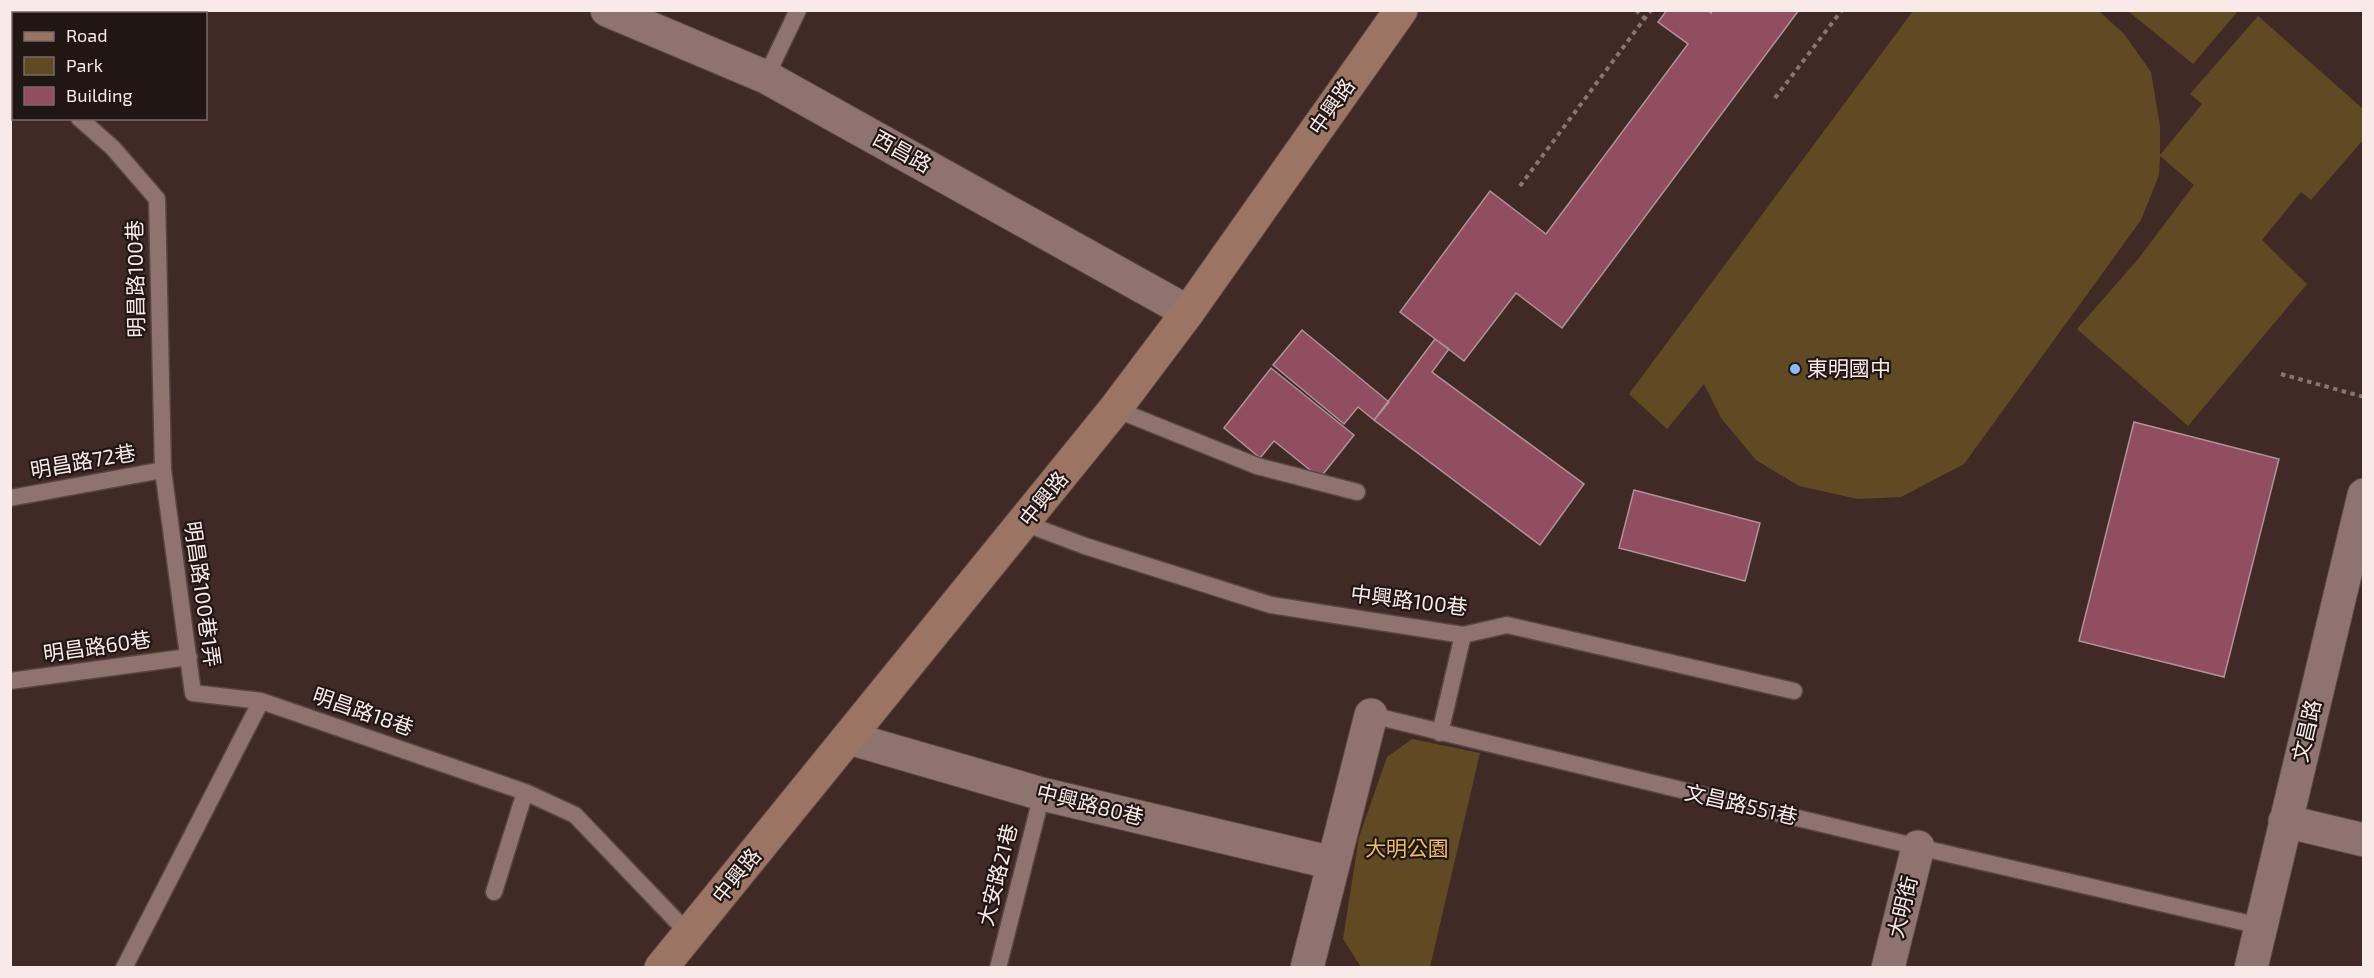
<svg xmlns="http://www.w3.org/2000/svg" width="2374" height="978" font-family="'Exo 2','Noto Sans TC',sans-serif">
  <rect width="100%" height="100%" fill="#412a26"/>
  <path fill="#604a23" d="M1913 11H2099L2124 34 2151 72 2160 126V155L2202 104 2190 94 2258 16 2363 109V140L2311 200 2301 192 2262 240 2307 284 2188 426 2077 329 2139 258 2194 185 2160 156 2159 175 2141 220 1964 464 1901 497 1858 499 1799 486 1756 460 1721 418 1704 384 1667 429 1629 394Z
    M2128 11H2238L2193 64Z
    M1412 739 1480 753 1430 967H1361L1343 939 1359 837 1387 757Z"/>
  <path fill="#914e62" stroke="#af9299" stroke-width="1.5" d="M1667 10H1708L1711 13 1713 10H1799L1562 328 1516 293 1464 361 1400 312 1490 191 1546 234 1688 44 1658 22Z
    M1302 330 1389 402 1374 420 1358 407 1344 424 1273 365Z
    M1435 339 1449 349 1432 372 1584 484 1540 545 1374 420Z
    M1271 368 1354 435 1320 478 1274 441 1260 458 1224 428Z
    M2134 422 2279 459 2224 677 2079 641Z
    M1634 490 1760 523 1745 581 1619 548Z"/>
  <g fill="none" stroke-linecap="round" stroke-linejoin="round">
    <g stroke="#594643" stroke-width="19">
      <path id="lane" d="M766 77 798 10
        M10 80 14 81
        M79 118 113 148 157 199 163 470 193 693 261 701
        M1115 409 1257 466 1357 492
        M10 498 163 470
        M1024 523 1085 546 1271 605 1463 635 1507 625 1794 691
        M10 681 189 657
        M1371 715 1918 847 2260 926
        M1440 733 1463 635
        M494 892 525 792
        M124 968 261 701 525 792 575 815 689 934
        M998 968 1042 794"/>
    </g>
    <g stroke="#594643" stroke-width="35">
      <path id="street" d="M607 10 766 77 1188 312
        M849 738 1042 794 1333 863
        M2285 821 2364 840
        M1307 968 1371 715
        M1888 968 1918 847
        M2251 968 2364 495"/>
    </g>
    <g stroke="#594643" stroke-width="35">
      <path id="secondary" d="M661 968 1115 409 1188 312 1401 10"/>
    </g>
    <path stroke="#897572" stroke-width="4" stroke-dasharray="4.5 4.5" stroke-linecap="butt" d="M1636 10 1645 19
      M1775 98 1842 10
      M1520 186 1651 10
      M2281 374 2364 397"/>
    <use href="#lane" stroke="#8f736f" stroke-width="16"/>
    <use href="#street" stroke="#8f736f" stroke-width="33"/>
    <use href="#secondary" stroke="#9c7463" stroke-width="33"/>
  </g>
  <circle fill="#8cb9fc" stroke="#201614" stroke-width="2" cx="1795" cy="369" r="6"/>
  <g text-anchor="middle" stroke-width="4.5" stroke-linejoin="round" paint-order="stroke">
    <g font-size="21" fill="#f9e9e7" stroke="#201614">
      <text transform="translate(1332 107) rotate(-55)" y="7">中興路</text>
      <text transform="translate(902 152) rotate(29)" y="7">西昌路</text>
      <text transform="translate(136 279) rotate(-91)" y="7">明昌路100巷</text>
      <text transform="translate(83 462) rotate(-10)" y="7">明昌路72巷</text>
      <text transform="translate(1044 499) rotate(-51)" y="7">中興路</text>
      <text transform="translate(202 594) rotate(82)" y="7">明昌路100巷1弄</text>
      <text transform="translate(1409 601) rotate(7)" y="7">中興路100巷</text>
      <text transform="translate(97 647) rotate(-8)" y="7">明昌路60巷</text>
      <text transform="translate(363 712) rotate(19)" y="7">明昌路18巷</text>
      <text transform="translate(2307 731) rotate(-77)" y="7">文昌路</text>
      <text transform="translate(1090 805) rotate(14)" y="7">中興路80巷</text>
      <text transform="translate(1741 805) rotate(13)" y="7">文昌路551巷</text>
      <text transform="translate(998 875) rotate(-76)" y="7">大安路21巷</text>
      <text transform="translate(737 876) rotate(-51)" y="7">中興路</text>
      <text transform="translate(1903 907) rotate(-76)" y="7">大明街</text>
    </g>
    <g font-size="21" fill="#f9e9e7" stroke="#201614" text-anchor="start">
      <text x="1807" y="376">東明國中</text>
    </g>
    <g font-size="21" fill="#eebc61" stroke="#201614">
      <text x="1407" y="856">大明公園</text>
    </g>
  </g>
  <rect width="2374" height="978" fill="none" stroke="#f9e9e7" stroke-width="24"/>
  <rect x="12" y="12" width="195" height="108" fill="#201614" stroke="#776a68" stroke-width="1.5"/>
  <rect x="24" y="32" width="30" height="9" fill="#9c7463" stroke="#776a68" stroke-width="1.5"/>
  <text x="66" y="42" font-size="18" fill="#f9e9e7">Road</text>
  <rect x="24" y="57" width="30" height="18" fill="#604a23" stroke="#776a68" stroke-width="1.5"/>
  <text x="66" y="72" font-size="18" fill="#f9e9e7">Park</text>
  <rect x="24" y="87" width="30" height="18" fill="#914e62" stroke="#776a68" stroke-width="1.5"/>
  <text x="66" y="102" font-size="18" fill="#f9e9e7">Building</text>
</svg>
